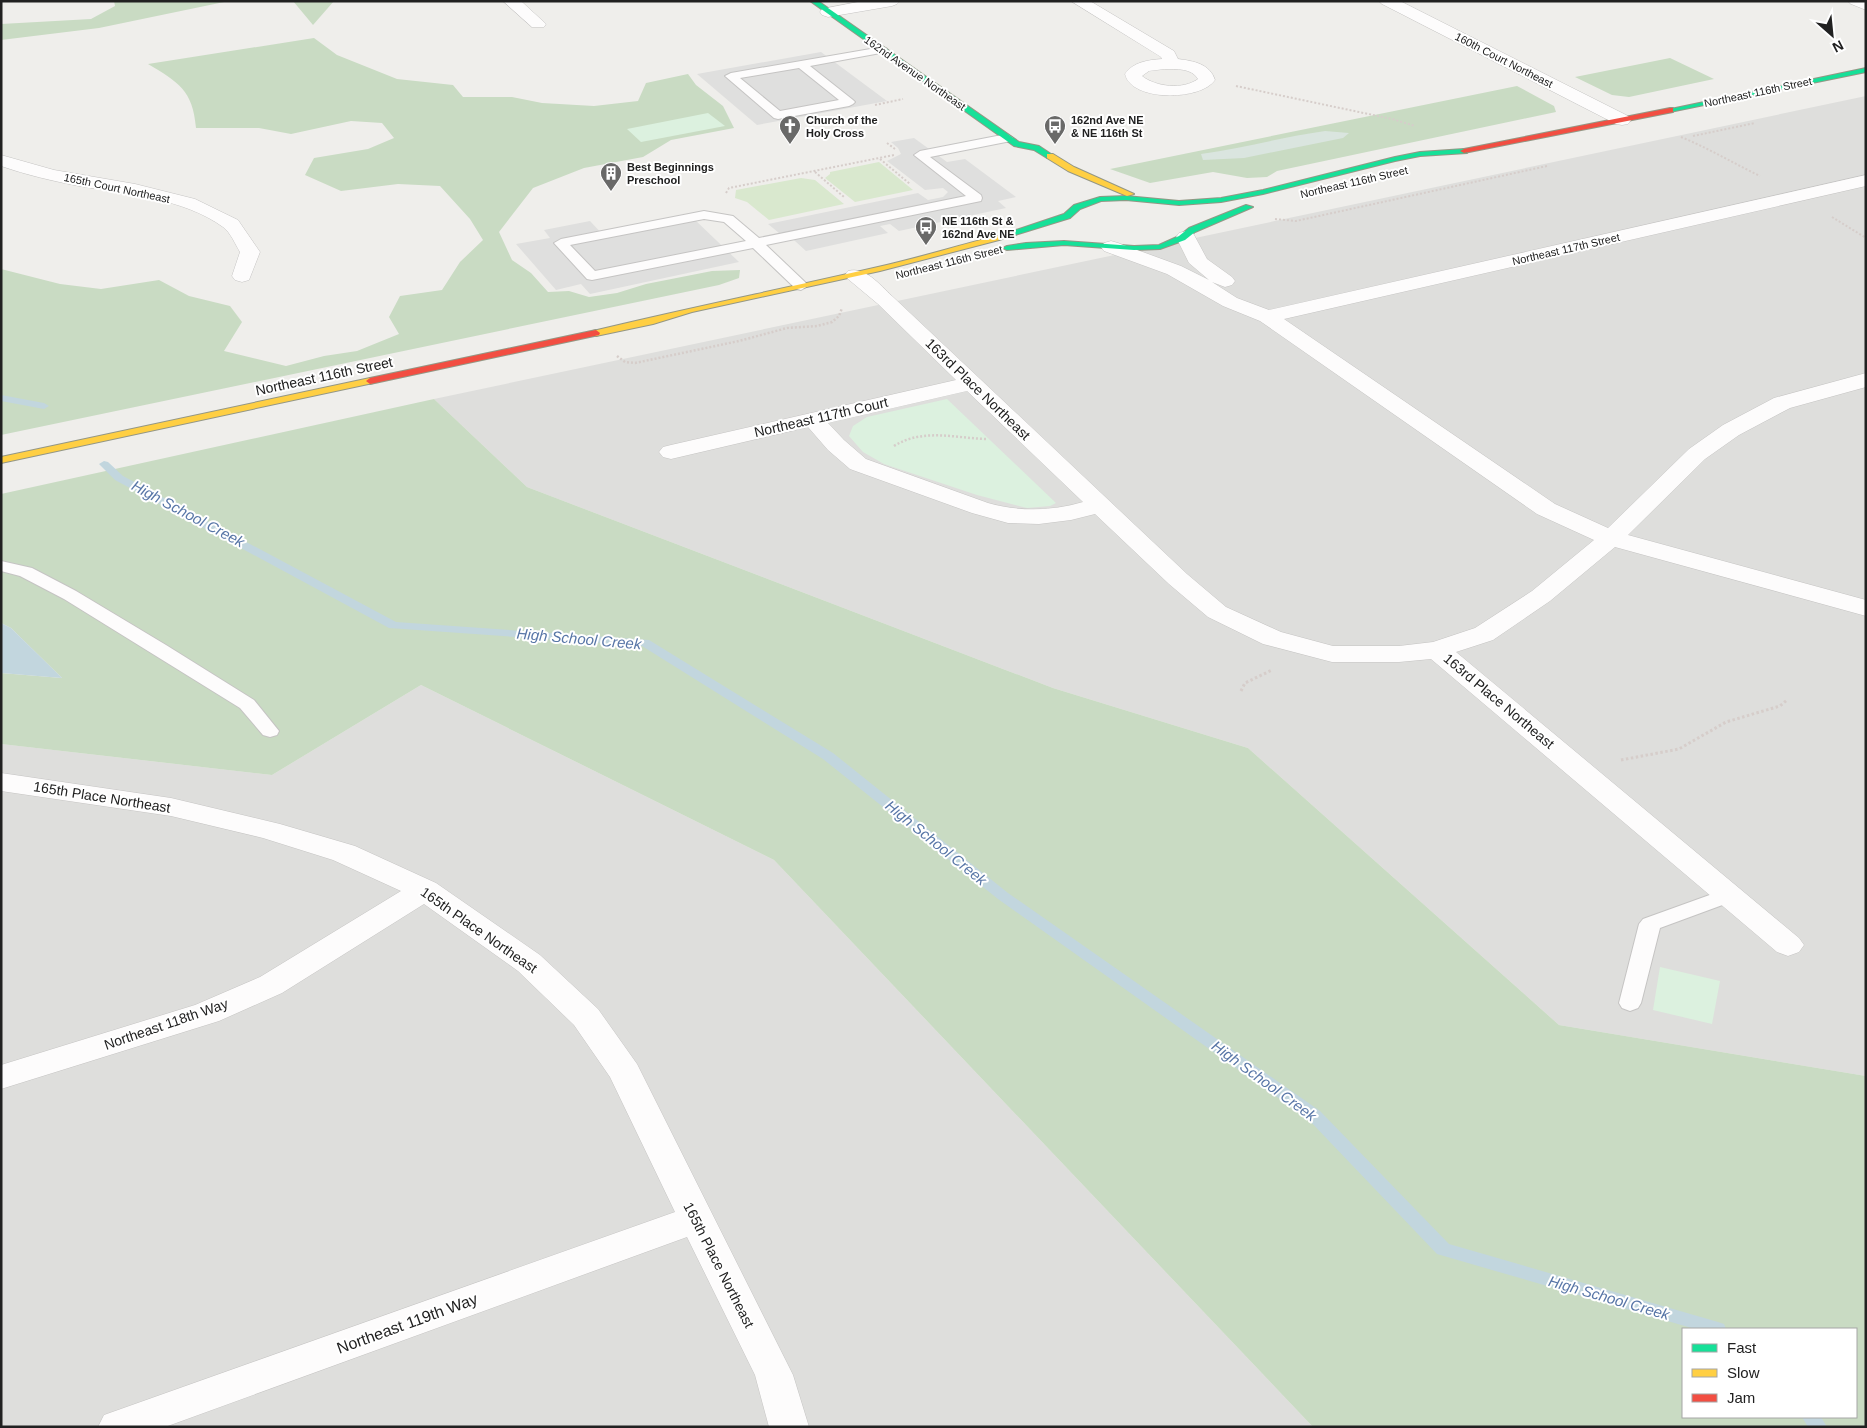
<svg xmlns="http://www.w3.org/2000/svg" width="1867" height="1428" font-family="Arial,sans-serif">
  <rect width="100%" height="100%" fill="#efeeeb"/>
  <path fill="#dededc" d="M1866 96V1076L1559 1025 1248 748 1053 688 527 487 434 399Z
    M421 685 774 860 1313 1427H1V744L272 775Z"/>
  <path fill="#d9e8ce" d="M879 162 913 190 855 202 825 178 830 174V172Z
    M801 178 815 180 844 204 769 220 747 202 735 198 736 190Z"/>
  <path fill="#c9dbc3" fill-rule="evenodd" d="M114 1H229L99 28 1 40V24L91 19 115 6Z
    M293 1H334L313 25Z
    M314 38 337 55 397 79 453 85 463 97H512L542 103 594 106 638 101 646 83 688 74 696 85 723 106 734 128 671 140 643 157 584 168 533 188 499 232 512 260 531 273 548 292 569 291 589 297 617 293 646 284 712 271 740 270 739 278 719 285 1 435V269L60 284 101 289 159 280 189 296 230 306 242 322 224 351 286 366 324 356 357 351 399 334 389 317 400 296 442 290 460 262 483 240 470 219 440 186 398 184 341 191 305 175 314 158 368 149 394 138 382 123 351 121 291 134 259 128H196C193 90 178 82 148 64Z
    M1670 58 1714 79 1629 97 1612 95 1575 77Z
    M1517 86 1554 106 1556 112 1277 171 1267 177 1247 178 1213 172 1150 183 1110 169Z
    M434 399 527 487 1053 688 1248 748 1559 1025 1866 1076V1427H1313L774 860 421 685 272 775 1 744V673L62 678 11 628 1 623V494ZM1683 1329H1856V1417H1683Z"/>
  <path fill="#dae5df" d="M1325 131 1349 133 1343 138 1244 158 1203 160 1201 154C1243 148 1283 137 1325 131Z"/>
  <path fill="#dcf1df" d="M708 113 725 126 641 142 627 129Z
    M947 399 1056 503 1050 506 1027 508 977 495 884 464 863 452 849 436 853 426 867 417Z
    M1660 967 1720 981 1712 1024 1653 1010Z"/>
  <path fill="#dfdfde" d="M821 52 887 101 757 125 697 74Z
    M914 138 947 162 965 159 1016 197 998 201 1006 208 899 231 890 224 880 226 888 233 806 251 785 232 779 233 768 224 918 193 928 200 943 197 948 192 943 188 925 190 887 161 901 154 898 148 891 142Z
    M694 219 739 262 590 294 581 284 556 290 516 244 550 238 544 230 590 221 605 237Z"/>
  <path fill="#c2d6de" d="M1 623 11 628 62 678 1 673Z"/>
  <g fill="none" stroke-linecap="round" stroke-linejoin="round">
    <path fill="#c2d6de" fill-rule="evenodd" d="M1 395 44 403 49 406 44 409 1 401Z
      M104 461 108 462 123 476 396 622 649 640 833 753 1008 893 1320 1111 1449 1244 1718 1322 1724 1324 1726 1329H1695L1437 1254 1308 1119 998 899 823 759 642 646 389 628 115 480 99 464Z
      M1802 1417H1821L1827 1427H1808Z"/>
    <g stroke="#c5c4c3" stroke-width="2">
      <path id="lane" d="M882 47 886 48 888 50 886 52 810 66 853 100 855 102 853 104 849 106 778 119 774 118 725 76 731 73ZM799 68 839 100 780 111 740 78Z
        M1007 134 1013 138 1011 141 930 157 981 195 982 198 981 201 766 245 806 283 808 286 801 290 796 289 753 248 592 280 587 279 554 243 561 239 704 211 733 216 759 238 966 196 914 155 920 151ZM704 219 724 222 746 241 595 271 570 245Z
        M1 561 32 568 76 591 166 645 254 700 279 731 277 735 270 737 263 735 240 708 64 599 20 576 1 571Z
        M1729 888 1736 890 1739 895 1736 900 1660 928 1641 1003 1638 1008 1630 1011 1622 1008 1619 1003 1639 924 1643 919Z"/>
    </g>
    <g stroke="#c5c4c3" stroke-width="1">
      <path id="street" d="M503 1H521L546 24 544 27H532Z
        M863 1H900L897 4 892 6 828 17 822 15 820 12 822 9Z
        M1071 1H1090L1174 51 1178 59C1194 61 1210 64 1215 80 1201 101 1131 102 1125 74 1133 62 1148 60 1162 59L1161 57ZM1165 69C1176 69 1192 68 1198 79 1183 90 1156 87 1142 76L1149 71Z
        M1379 1H1400L1628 116 1631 120 1628 124 1622 125 1616 124 1382 4Z
        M1848 1H1866V10L1851 4Z
        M1 155 54 170 135 184 195 199 238 220 260 252 249 280 242 282 235 280 232 276 240 252C235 244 231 233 223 227 183 198 126 194 79 186 53 181 27 175 1 166Z
        M1866 175V186L1284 319 1555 504 1608 528 1689 449 1723 425 1774 398 1866 373V387L1790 408 1739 435 1705 459 1628 535 1866 600V616L1615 547 1550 601 1493 640 1456 652 1799 938 1804 945 1799 952 1788 956 1777 952 1431 659 1399 662H1332L1263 644 1208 617 1169 584 1095 514 1071 520 1039 524 1008 523 972 513 850 469 828 450 808 427 671 459 663 457 659 452 663 447 671 445 956 380 878 304 848 279 845 275 848 271C865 266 880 285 892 296L1187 574 1226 607 1281 632 1333 646H1399L1433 642 1475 628 1532 591 1594 540 1537 514 1260 321 1223 306 1167 274 1104 251 1101 247 1104 243 1111 241 1118 243 1181 266 1209 280 1189 263 1176 237 1179 233 1186 231 1193 233 1207 259 1232 277 1235 281 1232 285 1225 287 1212 282 1237 298 1269 310ZM967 391 1083 502C1052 511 1020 512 988 503L866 459 844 440 828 423Z
        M1 773 171 798 280 824 355 846 436 883 540 955 598 1009 637 1064 793 1375 809 1427H769L755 1375 687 1237 165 1427H98L104 1415 675 1212 610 1077 574 1025 518 971 424 904 282 993 219 1021 1 1089V1065L195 1005 260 977 401 891 333 860 263 838 171 816 1 791Z"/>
    </g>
    <g stroke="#949785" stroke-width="2">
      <path id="fast" d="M810 1H818L1019 142 1039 146 1054 156 1047 158 1034 150 1014 146Z
        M1866 68V72L1670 112 1666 110Z
        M1464 149H1467V153L1420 156 1395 161 1263 194 1221 202 1179 205 1126 200 1101 201 1080 209 1070 218 999 240 992 238 1064 214 1074 205 1100 197 1126 196 1179 201 1221 198 1263 190 1395 157 1420 152Z
        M1246 205 1253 207 1195 232 1185 240 1160 249 1134 250 1064 245 1007 250 1003 248 1007 246 1026 243 1064 241 1134 246 1159 245 1179 236 1189 228Z"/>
    </g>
    <g stroke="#949785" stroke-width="2">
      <path id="slow" d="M1047 154H1053L1074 167 1134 194 1127 196 1068 171 1047 158Z
        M996 236H999V240L880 271 692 312 653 324 596 336 592 333 593 331C688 308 783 289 878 267 918 258 957 246 996 236Z
        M370 378 373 379V383L1 463V457Z"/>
    </g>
    <g stroke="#949785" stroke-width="2">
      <path id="jam" d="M1670 108H1673V112L1464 153 1460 151 1464 149Z
        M596 330 600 333 599 335 370 384 366 381 370 378Z"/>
    </g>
    <path stroke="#d6cdca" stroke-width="2" stroke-dasharray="2 2" stroke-linecap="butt" d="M1236 86 1392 119 1415 126
      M875 105 903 99
      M1693 136 1755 123
      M1681 137C1708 148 1733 163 1760 176
      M887 143 895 149
      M880 159 910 184
      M815 172 844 197
      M726 193 729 188 894 155
      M1832 217 1866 238
      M1275 219 1296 221 1547 166"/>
    <path stroke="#d6cdca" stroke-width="2.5" stroke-dasharray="2 2" stroke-linecap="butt" d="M617 356 625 362 635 363 739 341 787 328 817 326 832 322 839 316 842 308
      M894 446C923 428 954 438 986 439"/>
    <path stroke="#d6cdca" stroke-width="3" stroke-dasharray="2.5 2.5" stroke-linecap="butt" d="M1241 691 1245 683 1272 670
      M1621 760 1679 749 1726 722 1780 706 1787 700"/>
    <use href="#lane" fill="#fdfcfc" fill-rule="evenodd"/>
    <use href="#street" fill="#fdfcfc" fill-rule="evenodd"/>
    <use href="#fast" fill="#16e098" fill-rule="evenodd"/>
    <use href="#slow" fill="#ffcf43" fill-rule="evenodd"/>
    <use href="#jam" fill="#f24e42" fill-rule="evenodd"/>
  </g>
  <defs>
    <g id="church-pin" transform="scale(1.125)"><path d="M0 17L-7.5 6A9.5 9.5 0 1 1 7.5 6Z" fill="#696968" stroke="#fff"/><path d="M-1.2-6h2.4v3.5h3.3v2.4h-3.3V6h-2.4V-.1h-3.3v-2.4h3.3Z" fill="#fff"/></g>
    <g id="bus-pin" transform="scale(1.125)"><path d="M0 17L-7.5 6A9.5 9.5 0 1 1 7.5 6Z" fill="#696968" stroke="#fff"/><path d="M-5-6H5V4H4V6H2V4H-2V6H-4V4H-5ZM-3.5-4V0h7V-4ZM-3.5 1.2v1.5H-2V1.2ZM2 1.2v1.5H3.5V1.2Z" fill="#fff"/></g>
    <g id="building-pin" transform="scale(1.125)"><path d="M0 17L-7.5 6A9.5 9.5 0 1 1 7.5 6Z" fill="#696968" stroke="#fff"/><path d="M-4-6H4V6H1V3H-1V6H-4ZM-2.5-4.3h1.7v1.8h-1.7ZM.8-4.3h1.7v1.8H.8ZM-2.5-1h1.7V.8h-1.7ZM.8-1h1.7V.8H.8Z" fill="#fff"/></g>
  </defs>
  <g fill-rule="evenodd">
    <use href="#church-pin" x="790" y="126"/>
    <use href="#bus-pin" x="1055" y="126"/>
    <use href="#building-pin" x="611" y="173"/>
    <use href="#bus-pin" x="926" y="227"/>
  </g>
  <g text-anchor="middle" stroke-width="4" stroke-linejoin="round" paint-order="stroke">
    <g font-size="11" fill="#212121" stroke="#fff">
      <text transform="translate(1504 60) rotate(27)" y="4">160th Court Northeast</text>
      <text transform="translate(915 73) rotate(35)" y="4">162nd Avenue Northeast</text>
      <text transform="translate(1758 92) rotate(-12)" y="4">Northeast 116th Street</text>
      <text transform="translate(1354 182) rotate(-13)" y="4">Northeast 116th Street</text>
      <text transform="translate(117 188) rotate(12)" y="4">165th Court Northeast</text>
      <text transform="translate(1566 249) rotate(-13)" y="4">Northeast 117th Street</text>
      <text transform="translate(949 262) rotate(-14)" y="4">Northeast 116th Street</text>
    </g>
    <g font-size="11" font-weight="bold" fill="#212121" stroke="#fff" text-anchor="start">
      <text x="806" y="124">Church of the<tspan x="806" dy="13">Holy Cross</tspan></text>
      <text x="1071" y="124">162nd Ave NE<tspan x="1071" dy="13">&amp; NE 116th St</tspan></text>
      <text x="627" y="171">Best Beginnings<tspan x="627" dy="13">Preschool</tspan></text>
      <text x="942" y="225">NE 116th St &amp;<tspan x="942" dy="13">162nd Ave NE</tspan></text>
    </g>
    <g font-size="14" fill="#212121" stroke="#fff">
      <text transform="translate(324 376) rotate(-12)" y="5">Northeast 116th Street</text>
      <text transform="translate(978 389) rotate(44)" y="5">163rd Place Northeast</text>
      <text transform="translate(821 417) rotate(-13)" y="5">Northeast 117th Court</text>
      <text transform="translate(1499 701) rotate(40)" y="5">163rd Place Northeast</text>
      <text transform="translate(102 797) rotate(9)" y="5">165th Place Northeast</text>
      <text transform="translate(479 930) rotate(35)" y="5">165th Place Northeast</text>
      <text transform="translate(166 1024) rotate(-19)" y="5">Northeast 118th Way</text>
      <text transform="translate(719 1265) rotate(63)" y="5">165th Place Northeast</text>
    </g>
    <g font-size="15" font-style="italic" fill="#5876a7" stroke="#fff">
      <text transform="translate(188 514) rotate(28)" y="5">High School Creek</text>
      <text transform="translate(579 639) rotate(5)" y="5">High School Creek</text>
      <text transform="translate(936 843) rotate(39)" y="5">High School Creek</text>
      <text transform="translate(1264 1081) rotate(36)" y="5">High School Creek</text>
      <text transform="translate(1609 1298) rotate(16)" y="5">High School Creek</text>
    </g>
    <g font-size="16" fill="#212121" stroke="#fff">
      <text transform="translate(407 1323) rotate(-20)" y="6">Northeast 119th Way</text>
    </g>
  </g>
  <rect width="1867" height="1428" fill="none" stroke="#212121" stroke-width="5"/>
  <rect x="1682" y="1328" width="175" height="90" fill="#ffffff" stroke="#a6a6a6"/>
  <rect x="1692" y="1344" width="25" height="8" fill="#16e098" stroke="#a6a6a6"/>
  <text x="1727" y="1353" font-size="15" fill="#212121">Fast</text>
  <rect x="1692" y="1369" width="25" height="8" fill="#ffcf43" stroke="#a6a6a6"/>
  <text x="1727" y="1378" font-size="15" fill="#212121">Slow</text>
  <rect x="1692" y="1394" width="25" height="8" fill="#f24e42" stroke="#a6a6a6"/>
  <text x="1727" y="1403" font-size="15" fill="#212121">Jam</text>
  <g transform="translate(1832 35) rotate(153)" stroke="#ffffff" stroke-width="4" paint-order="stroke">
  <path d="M0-4L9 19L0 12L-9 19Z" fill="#212121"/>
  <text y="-8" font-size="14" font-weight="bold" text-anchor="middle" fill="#212121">N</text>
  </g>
</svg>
